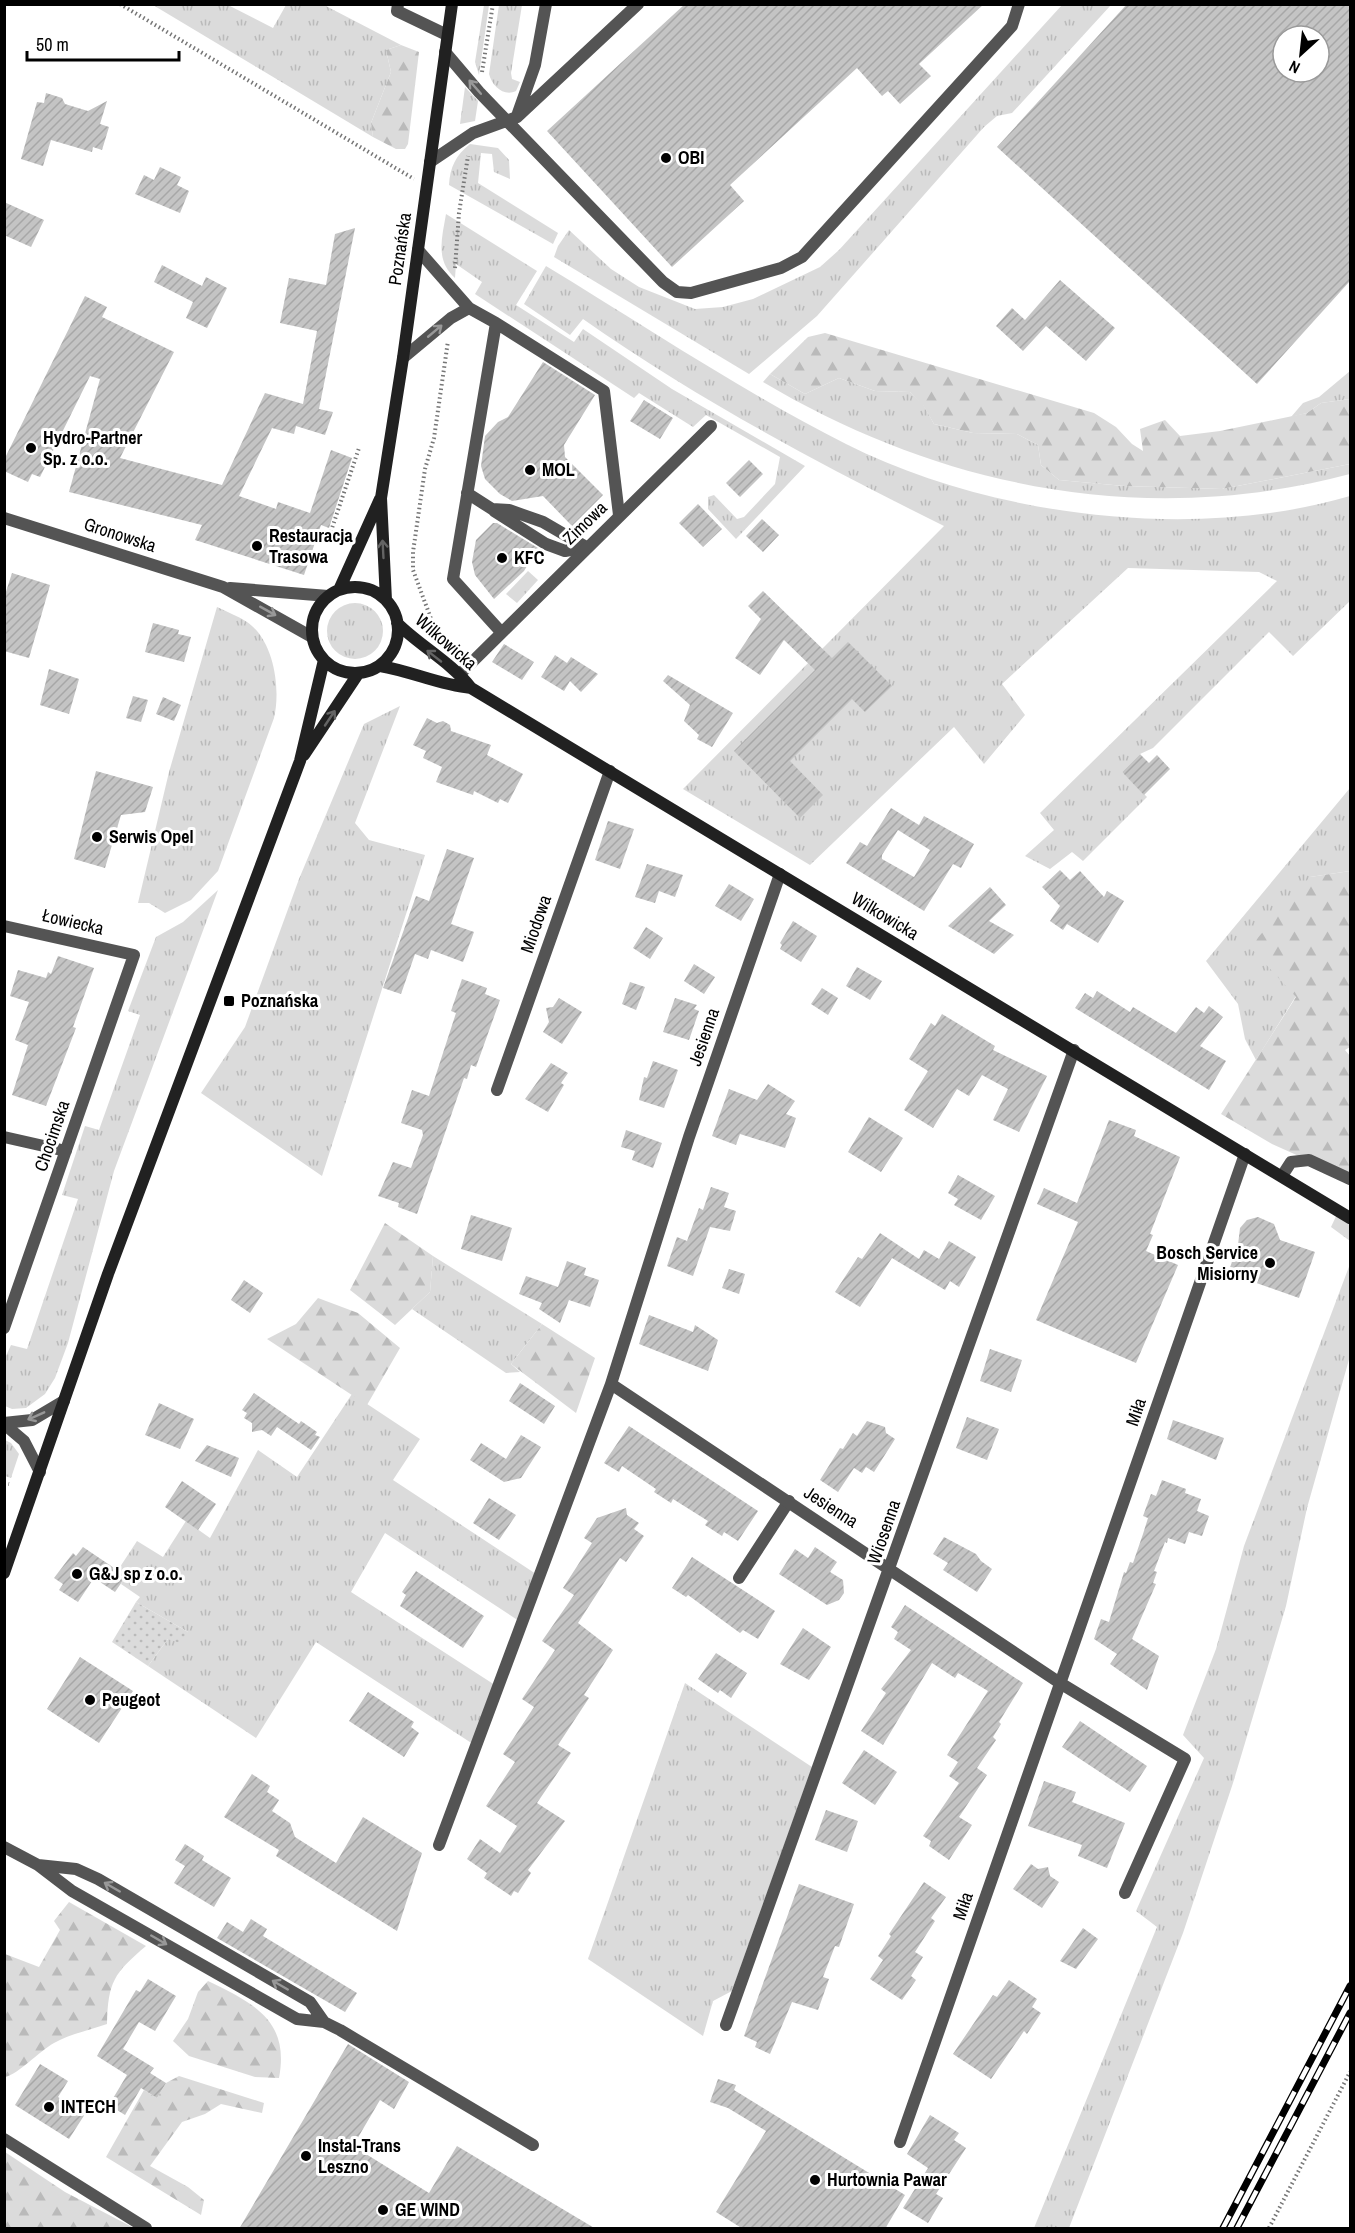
<svg xmlns="http://www.w3.org/2000/svg" width="1355" height="2233" font-family="'Archivo Narrow',sans-serif">
  <defs>
    <pattern id="grass-tufts" width="24" height="20" patternUnits="userSpaceOnUse" patternTransform="scale(1.5)"><rect width="24" height="20" fill="#dbdbdb"/><path d="M3 7l-1-3M5 7V3M7 7l1-3M15 17l-1-3M17 17v-4M19 17l1-3" fill="none" stroke="#bababa"/></pattern>
    <pattern id="forest-firs" width="22" height="20" patternUnits="userSpaceOnUse" patternTransform="scale(1.5)"><rect width="22" height="20" fill="#dbdbdb"/><path d="M5 1l3.5 6h-7zM16 11l3.5 6h-7z" fill="#bababa"/></pattern>
    <pattern id="park-dots" width="8" height="8" patternUnits="userSpaceOnUse" patternTransform="scale(1.5)"><rect width="8" height="8" fill="#dbdbdb"/><path d="M2 2h.1M6 6h.1" fill="none" stroke="#bababa" stroke-width="1.8" stroke-linecap="round"/></pattern>
    <pattern id="building-hatch" width="6" height="6" patternUnits="userSpaceOnUse" patternTransform="scale(1.5)"><rect width="6" height="6" fill="#c4c4c4"/><path d="M-1 1l2-2M0 6l6-6M5 7l2-2" fill="none" stroke="#a7a7a7"/></pattern>
  </defs>
  <rect width="100%" height="100%" fill="#fff"/>
  <path fill="url(#grass-tufts)" d="M153 5H228L273 28 286 5H324L401 45 386 50 391 72 371 123 373 137Z
    M484 5H489L479 75 475 62Z
    M499 5H522L511 73 512 79 520 82 516 91C504 97 492 86 489 74Z
    M1062 5H1111L1012 113 997 116 984 127 817 316 749 374 554 257 558 246 569 230 611 269 639 287 695 309 723 307 753 299 820 267 839 250Z
    M465 87 478 101 475 121 460 124Z
    M470 144 498 148 509 160 510 179 494 172 492 154 481 153 478 183 558 233 553 244 449 185C450 167 456 155 470 144Z
    M446 214 537 271 516 305 574 342 583 329 672 389 805 466 736 539 708 509V497L714 495 737 519 744 517 775 484 780 457 706 415 693 427 639 393 634 398 475 294 482 282 456 264 455 278C435 260 442 238 446 214Z
    M546 266C645 326 743 392 846 444 991 517 1195 542 1350 496V601L1293 656 1269 632 1153 748 1140 754 1122 772 1147 797 1083 861 1072 852 1050 869 1025 856 1054 830 1040 813 1277 581 1259 572 1128 568 1002 684 1025 715 984 764 954 727 810 865 683 789 944 526C819 464 697 399 583 319L570 335 524 304Z
    M1350 371V399L1321 403 1307 413 1291 417 1303 403 1319 397Z
    M770 374 805 394 839 378 875 391 910 392 923 404 934 424 973 433 1017 434 1038 445 1041 465 1059 480 1124 486 1222 489 1350 464V474C1146 528 943 489 763 382Z
    M528 571 538 580 517 603 506 594Z
    M327 631a28 28 0 1 1 56 0a28 28 0 1 1-56 0Z
    M217 607C227 612 238 616 247 622 274 640 281 689 274 718L218 871 191 900 165 913 149 903H138L169 772Z
    M400 706 355 823 369 840 425 855 322 1176 201 1093 245 1027 299 879 364 724Z
    M1350 788V871L1310 877 1296 996 1256 1060 1245 1039 1238 1004 1206 961Z
    M218 890 114 1171 68 1343 55 1378 45 1394 26 1408 12 1409 5 1406V1358L11 1345 27 1349 78 1199 62 1195 85 1126 99 1130 140 1015 128 1011 156 937 183 922Z
    M1339 1210 1350 1217V1241L1331 1227Z
    M433 1256 542 1324 511 1364 520 1372 506 1373 412 1309 430 1292Z
    M1350 1264V1356L1307 1508 1286 1606 1233 1783 1183 1933 1069 2228H1034L1157 1927 1136 1911 1204 1758 1183 1735 1216 1649 1244 1546Z
    M352 1394 420 1439 393 1480 539 1576 522 1623 385 1533 351 1592 498 1687 476 1746 316 1642 256 1738 148 1666 168 1639 188 1632 136 1602 140 1597 121 1584 126 1576 118 1570 137 1541 163 1557 186 1521 210 1538 258 1450 297 1477Z
    M5 1440 11 1443 19 1454 11 1478 5 1476Z
    M685 1683 812 1767 732 1991 713 2001 703 2036 588 1959Z"/>
  <path fill="url(#forest-firs)" d="M401 45 419 52 408 144 405 149H396L373 137 371 123 391 72 386 50Z
    M825 333 1094 413 1116 427 1132 444 1143 451 1140 429 1165 420 1180 436 1220 431 1307 413 1321 403 1350 399V464L1222 489 1124 486 1059 480 1041 465 1038 445 1017 434 973 433 934 424 923 405 910 392 875 391 839 378 805 394 770 374 808 337Z
    M1350 871V1047L1345 1050 1350 1056V1179L1272 1144 1221 1114 1296 997 1250 947 1310 877Z
    M385 1223 433 1256 430 1292 395 1325 350 1290Z
    M318 1298 358 1313 400 1348 367 1405 267 1339 296 1324Z
    M542 1324 595 1358 576 1413 511 1364Z
    M69 1902 146 1946C114 1973 108 1982 107 2024 90 2030 70 2034 54 2043 38 2052 19 2074 5 2077V1954L39 1967 60 1930 54 1921Z
    M208 1981C253 2003 290 2020 279 2078L255 2077 189 2056 173 2041 188 2019 198 1992Z
    M179 2076 264 2103 262 2113 221 2104 205 2114 182 2122 150 2166 188 2187 204 2200 201 2215 106 2157 144 2090 157 2098 166 2083Z
    M5 2152 65 2192 134 2228H5Z"/>
  <path fill="url(#park-dots)" d="M136 1602 188 1632 180 1643 168 1639 148 1666 112 1642Z"/>
  <path fill="url(#building-hatch)" fill-rule="evenodd" d="M685 4H984L919 64 931 76 900 104 888 91 882 96 857 68 730 185 744 201 672 267 547 131Z
    M1127 4H1350V281L1257 384 997 147ZM1283 36H1319V72H1283Z
    M46 93 62 98 65 104 88 111 107 101 100 124 109 127 102 150 93 147 92 152 51 140 43 166 21 159 37 102 44 103Z
    M160 167 181 177 177 185 189 191 180 213 135 194 144 175 154 180Z
    M4 202 44 220 31 247 4 235Z
    M355 228 319 409 333 412 325 435 296 426 294 434 272 428 239 496 276 509 278 502 310 513 331 450 352 458 329 528 321 525 304 575 195 540 202 525 69 492 100 379 90 376 40 477 32 474 28 482 4 471V460L85 296 107 307 102 317 174 352 120 458 222 485 265 393 303 404 317 331 280 323 289 278 326 285 335 234Z
    M162 265 202 286 206 277 227 288 207 328 186 318 193 302 154 282Z
    M1060 280 1115 328 1086 361 1046 326 1023 351 996 326 1012 308 1025 320Z
    M543 362 595 395 564 445 565 457 603 495 572 526 543 496 512 501 500 494 485 479 481 466 485 436 498 422 508 417Z
    M644 400 673 418 660 439 630 421Z
    M749 460 763 474 740 497 726 483Z
    M698 504 722 529 703 547 679 523Z
    M762 519 779 535 763 552 746 536Z
    M493 523H497L538 548 524 571 494 599 475 575 472 562 476 540Z
    M12 573 50 585 29 658 4 651V598Z
    M763 591 832 658 848 642 892 686 865 712 852 699 790 761 823 795 800 818 734 751 815 670 784 640 760 675 735 658 761 619 748 606Z
    M153 623 179 630 178 634 191 637 184 662 145 652Z
    M504 644 534 662 522 680 492 662Z
    M555 655 567 663 571 657 598 674 581 692 570 681 564 691 541 677Z
    M49 669 79 679 69 714 40 705Z
    M668 675 733 713 712 747 697 739 699 735 684 721 690 705 663 681Z
    M133 696 148 700 141 722 126 718Z
    M163 697 181 705 174 721 156 714Z
    M427 718 437 723 443 721 450 725 451 731 491 745 487 755 523 774 508 803 500 799 498 803 474 791 473 795 436 782 442 767 423 758 426 751 413 745Z
    M1140 754 1149 763 1157 755 1170 769 1144 795 1122 772Z
    M96 771 153 787 145 812 121 815 105 868 74 859Z
    M891 808 919 825 924 816 974 844 961 868 953 864 924 911 846 863 860 842 867 846ZM898 830 930 850 914 877 882 859V855Z
    M608 821 634 829 620 869 595 860Z
    M447 849 474 858 451 924 474 932 463 962 431 950 428 959 415 954 401 994 383 988 416 896 429 901Z
    M647 864 683 875 675 897 659 891 655 903 635 897Z
    M1060 870 1070 880 1080 871 1104 897 1107 891 1124 901 1098 943 1067 924 1063 930 1050 921 1060 906 1042 887Z
    M729 884 754 899 741 921 715 906Z
    M990 887 1006 905 989 921 1014 935 994 954 948 926Z
    M793 921 817 936 801 962 780 949 782 945 780 943Z
    M646 927 663 938 650 959 633 948Z
    M58 956 94 968 73 1027 76 1028 46 1106 12 1095 28 1045 15 1040 29 1002 10 996 18 970 46 978 48 972 51 974Z
    M694 964 715 977 704 994 684 981Z
    M857 967 882 981 870 1000 846 986Z
    M462 979 487 988 485 994 500 1000 476 1067 471 1065 467 1079 464 1078 417 1214 398 1207 399 1203 378 1196 393 1162 411 1168 423 1135 422 1130 401 1123 412 1090 429 1096 456 1013 451 1011Z
    M630 982 645 987 636 1010 622 1004Z
    M822 988 838 998 828 1015 811 1004Z
    M1097 991 1130 1012 1133 1007 1176 1033 1196 1007 1204 1013 1209 1006 1223 1017 1200 1046 1226 1061 1209 1090 1075 1008 1085 993 1093 998Z
    M559 998 582 1012 562 1044 543 1032 549 1022 546 1008 553 1007Z
    M675 998 697 1005 694 1009 699 1011 689 1040 663 1032Z
    M942 1014 995 1046 993 1050 1047 1076 1019 1132 993 1120 1008 1089 982 1075 969 1096 957 1089 933 1128 904 1110 928 1071 909 1059 931 1023 935 1026Z
    M653 1061 678 1070 664 1108 639 1100 644 1077 647 1078Z
    M551 1063 568 1073 561 1083 564 1085 548 1112 525 1099Z
    M768 1084 795 1101 786 1114 796 1118 785 1148 740 1134 736 1145 712 1136 729 1089 757 1100Z
    M869 1117 903 1138 881 1172 848 1152Z
    M1109 1120 1136 1130 1134 1136 1180 1157 1150 1234 1153 1235 1146 1251 1178 1265 1136 1363 1036 1320 1078 1222 1037 1204 1044 1188 1077 1203Z
    M626 1130 662 1143 653 1168 632 1160 635 1151 621 1147Z
    M958 1175 995 1196 981 1220 954 1205 958 1199 948 1193Z
    M711 1187 729 1193 724 1207 736 1211 730 1231 710 1227 693 1276 667 1266 677 1237 687 1241 699 1208 703 1210Z
    M471 1215 512 1228 502 1261 461 1249Z
    M1258 1217 1274 1224 1280 1240 1315 1252 1299 1298 1228 1273 1238 1245 1240 1228 1247 1220Z
    M880 1233 919 1259 924 1250 939 1259 949 1241 976 1257 959 1287 950 1281 945 1290 892 1258 860 1307 835 1292 858 1257 862 1259Z
    M567 1261 586 1268 584 1275 599 1280 590 1307 569 1300 560 1323 539 1309 542 1303 519 1294 526 1276 558 1287Z
    M729 1269 745 1274 739 1294 722 1288Z
    M244 1280 263 1293 250 1313 231 1300Z
    M649 1315 693 1332 695 1325 718 1340 708 1371 639 1344Z
    M990 1349 1022 1360 1011 1392 980 1381Z
    M520 1383 555 1406 544 1424 509 1401Z
    M254 1393 299 1424 301 1421 317 1432 315 1435 320 1437 311 1450 277 1427 271 1436 262 1430 252 1432V1423L244 1418 247 1413 242 1410Z
    M159 1403 194 1419 180 1449 145 1435Z
    M967 1417 999 1429 987 1460 956 1448Z
    M1173 1420 1224 1438 1216 1460 1167 1439Z
    M867 1421 885 1427 886 1433 895 1439 874 1472 866 1467 862 1473 854 1468 838 1492 820 1480 840 1448 843 1449 853 1433 857 1436Z
    M629 1426 758 1511 738 1541 724 1532 722 1536 705 1525 708 1521 673 1499 671 1503 654 1492 656 1489 622 1466 619 1472 604 1463Z
    M521 1435 541 1447 521 1478 504 1482 470 1460 481 1443 506 1459Z
    M207 1445 239 1458 231 1477 195 1461Z
    M1162 1480 1186 1489 1185 1493 1201 1499 1197 1511 1209 1516 1202 1536 1189 1532 1185 1544 1168 1538 1167 1543 1165 1542 1154 1571 1157 1572 1153 1583 1156 1584 1132 1639 1159 1656 1147 1690 1110 1664 1117 1654 1094 1639 1101 1619 1109 1622 1124 1572 1126 1573 1130 1562 1133 1563 1143 1534 1148 1518 1143 1516 1151 1494 1156 1496Z
    M182 1481 216 1504 198 1530 165 1507Z
    M489 1498 516 1515 499 1540 473 1523Z
    M626 1508 627 1515 639 1523 634 1529 644 1536 626 1562 620 1558 578 1623 613 1650 584 1695 589 1698 558 1745 571 1753 537 1803 565 1821 528 1870 531 1873 518 1893 514 1891 511 1896 484 1878 487 1873 467 1859 480 1839 500 1853 517 1826 486 1806 515 1762 503 1754 534 1707 522 1699 555 1650 542 1641 574 1595 563 1588 592 1543 584 1538 597 1518Z
    M944 1537 976 1554 981 1561 992 1569 977 1592 943 1570 948 1563 933 1554Z
    M83 1547 126 1576 115 1592 94 1578 78 1602 59 1590 63 1584 54 1578 73 1553 76 1556Z
    M815 1547 837 1562 830 1572 843 1580 844 1593 839 1600 827 1605 779 1574 795 1549 808 1558Z
    M692 1557 775 1611 758 1639 743 1630 740 1633 688 1595 686 1597 672 1588Z
    M416 1571 484 1616 463 1648 400 1606 406 1595 402 1592Z
    M905 1605 1023 1683 999 1722 1001 1724 993 1737 996 1740 977 1768 987 1775 959 1817 972 1825 949 1860 929 1846 931 1841 923 1836 959 1783 949 1776 958 1762 947 1755 988 1691 958 1673 955 1678 932 1663 883 1745 861 1731 886 1693 881 1689 911 1650 894 1639 898 1632 891 1627Z
    M803 1628 831 1647 809 1680 780 1664Z
    M716 1653 747 1673 731 1698 720 1690 718 1693 698 1679Z
    M80 1657 133 1691 99 1743 47 1709Z
    M368 1692 414 1722 411 1727 419 1733 404 1757 349 1721Z
    M1080 1721 1147 1766 1130 1792 1062 1747Z
    M864 1750 897 1772 875 1805 842 1783Z
    M252 1774 270 1786 267 1792 279 1800 272 1811 290 1823 295 1837 336 1863 363 1817 422 1853 397 1931 276 1856 279 1850 224 1817Z
    M1044 1781 1076 1792 1072 1802 1125 1823 1107 1868 1078 1856 1082 1845 1028 1826Z
    M826 1810 858 1821 847 1852 815 1840Z
    M185 1844 204 1856 202 1860 231 1878 214 1907 174 1883 185 1866 175 1860Z
    M1031 1864 1038 1869 1048 1867 1050 1876 1059 1882 1042 1908 1013 1889Z
    M924 1882 946 1897 931 1918 935 1921 915 1952 923 1957 911 1976 916 1980 902 2000 870 1979 883 1960 878 1956 891 1936 889 1934Z
    M799 1884 854 1904 839 1947 835 1946 823 1977 829 1979 818 2010 792 2002 770 2054 755 2047 757 2042 744 2036Z
    M251 1919 267 1929 263 1936 357 1993 345 2012 217 1938 227 1922 243 1932Z
    M1083 1928 1098 1939 1076 1969 1060 1961Z
    M148 1979 176 1996 155 2031 139 2022 123 2049 154 2068 150 2073 166 2083 157 2098 141 2088 125 2115 109 2105 127 2075 97 2056 136 1990 140 1992Z
    M1009 1980 1037 1999 1032 2007 1041 2013 1027 2034 1024 2031 991 2079 953 2054 993 1995 997 1997Z
    M348 2044 409 2082 394 2109 380 2100 353 2146 429 2193 457 2146 596 2229H239Z
    M40 2064 68 2081 58 2097 85 2114 69 2139 15 2105Z
    M718 2079 736 2085 734 2090 905 2195 885 2229H743L716 2212 766 2131 728 2108 710 2102Z
    M930 2115 959 2133 954 2140 966 2148 936 2194 943 2198 928 2223 903 2208 928 2168 907 2154Z"/>
  <g fill="none" stroke-linecap="round" stroke-linejoin="round">
    <path stroke="#767676" stroke-width="4" stroke-dasharray="1.5 3" stroke-linecap="butt" d="M120 4 414 179
      M482 72 493 4
      M455 268 459 213 468 156
      M328 540 359 448
      M437 635 413 570V552L425 469 434 438 448 341
      M4 1483 9 1484
      M1269 2228 1350 2072"/>
    <path stroke="#545454" stroke-width="12" d="M398 4 397 11 447 35
      M445 52 479 92 663 282 677 292 691 293 781 268 802 257 1012 26 1019 4
      M518 113 535 65 546 4
      M430 162 473 133 517 117 638 4
      M418 250 469 308 496 323 453 579 501 632
      M496 323 604 391 619 515
      M403 358 451 318 469 308
      M467 493 492 509 509 510 543 522 586 547
      M494 511 546 544 565 551 586 547
      M1282 1176 1291 1162 1309 1160 1350 1179
      M739 1578 789 1501
      M4 1847 38 1865 72 1891 297 2019 324 2022 340 2030 533 2145
      M38 1865 76 1869 98 1879 310 2002 324 2022
      M4 2139 146 2228"/>
    <path stroke="#545454" stroke-width="12" d="M460 674 711 426
      M4 926 134 955 4 1328
      M497 1090 610 771
      M4 1137 66 1151
      M611 1384 1060 1683 1185 1759 1125 1893
      M4 1423 32 1420 64 1401
      M4 1424 24 1441 40 1472
      M439 1845 611 1384 689 1137 780 874
      M726 2025 1074 1050
      M900 2142 1245 1154"/>
    <path stroke="#545454" stroke-width="12" d="M4 518 223 587 312 637
      M230 588 328 596"/>
    <path stroke="#212121" stroke-width="12" d="M312 630a43 43 0 1 1 86 0a43 43 0 1 1-86 0Z
      M339 590 380 499
      M386 600 381 498 403 358 452 4
      M397 623C420 646 451 662 471 688L1350 1218
      M380 666C411 671 439 685 471 688
      M304 755 358 674
      M4 1573 108 1274 300 761 324 660"/>
    <g stroke="#000" stroke-width="7">
      <path id="rail" d="M1223 2228 1350 1986
        M1237 2228 1350 2013"/>
    </g>
    <use href="#rail" stroke="#fff" stroke-width="4.5" stroke-dasharray="14" stroke-linecap="butt"/>
  </g>
  <defs><path id="oneway-shaft" d="M-6 0H5M1.5-3L5.5 0L1.5 3" fill="none" stroke-width="1.6" stroke-linecap="round" stroke-linejoin="round" transform="scale(1.5)"/></defs>
  <g stroke="#989898">
    <use href="#oneway-shaft" transform="translate(475 87) rotate(-131)"/>
    <use href="#oneway-shaft" transform="translate(435 331) rotate(-40)"/>
    <use href="#oneway-shaft" transform="translate(268 611) rotate(29)"/>
    <use href="#oneway-shaft" transform="translate(36 1416) rotate(156)"/>
    <use href="#oneway-shaft" transform="translate(112 1887) rotate(-150)"/>
    <use href="#oneway-shaft" transform="translate(159 1940) rotate(30)"/>
    <use href="#oneway-shaft" transform="translate(280 1985) rotate(-150)"/>
  </g>
  <g stroke="#646464">
    <use href="#oneway-shaft" transform="translate(383 549) rotate(-93)"/>
    <use href="#oneway-shaft" transform="translate(434 656) rotate(-142)"/>
    <use href="#oneway-shaft" transform="translate(330 718) rotate(-56)"/>
  </g>
  <g fill="#000" stroke="#fff" stroke-width="2">
    <circle cx="666" cy="158" r="6"/>
    <circle cx="31" cy="448" r="6"/>
    <circle cx="530" cy="470" r="6"/>
    <circle cx="257" cy="546" r="6"/>
    <circle cx="502" cy="558" r="6"/>
    <circle cx="97" cy="837" r="6"/>
    <rect x="223" y="995" width="12" height="12" rx="3"/>
    <circle cx="1270" cy="1263" r="6"/>
    <circle cx="77" cy="1574" r="6"/>
    <circle cx="90" cy="1700" r="6"/>
    <circle cx="49" cy="2107" r="6"/>
    <circle cx="306" cy="2156" r="6"/>
    <circle cx="815" cy="2180" r="6"/>
    <circle cx="383" cy="2210" r="6"/>
  </g>
  <g text-anchor="middle" stroke-width="6" stroke-linejoin="round" paint-order="stroke">
    <g font-size="18" font-weight="bold" fill="#000" stroke="#fff" text-anchor="start">
      <text x="678" y="164">OBI</text>
      <text x="43" y="444">Hydro-Partner<tspan x="43" dy="21">Sp. z o.o.</tspan></text>
      <text x="542" y="476">MOL</text>
      <text x="269" y="542">Restauracja<tspan x="269" dy="21">Trasowa</tspan></text>
      <text x="514" y="564">KFC</text>
      <text x="109" y="843">Serwis Opel</text>
      <text x="241" y="1007">Poznańska</text>
      <text x="1258" y="1259" text-anchor="end">Bosch Service<tspan x="1258" dy="21">Misiorny</tspan></text>
      <text x="89" y="1580">G&amp;J sp z o.o.</text>
      <text x="102" y="1706">Peugeot</text>
      <text x="61" y="2113">INTECH</text>
      <text x="318" y="2152">Instal-Trans<tspan x="318" dy="21">Leszno</tspan></text>
      <text x="827" y="2186">Hurtownia Pawar</text>
      <text x="395" y="2216">GE WIND</text>
    </g>
    <g font-size="18" fill="#000" stroke="#fff">
      <text transform="translate(400 249) rotate(-82)" y="6">Poznańska</text>
      <text transform="translate(585 523) rotate(-44)" y="6">Zimowa</text>
      <text transform="translate(120 535) rotate(18)" y="6">Gronowska</text>
      <text transform="translate(446 642) rotate(41)" y="6">Wilkowicka</text>
      <text transform="translate(885 916) rotate(31)" y="6">Wilkowicka</text>
      <text transform="translate(73 922) rotate(13)" y="6">Łowiecka</text>
      <text transform="translate(536 924) rotate(-71)" y="6">Miodowa</text>
      <text transform="translate(704 1037) rotate(-71)" y="6">Jesienna</text>
      <text transform="translate(52 1136) rotate(-71)" y="6">Chocimska</text>
      <text transform="translate(1136 1412) rotate(-71)" y="6">Miła</text>
      <text transform="translate(831 1507) rotate(33)" y="6">Jesienna</text>
      <text transform="translate(884 1532) rotate(-71)" y="6">Wiosenna</text>
      <text transform="translate(963 1906) rotate(-71)" y="6">Miła</text>
    </g>
  </g>
  <rect width="1355" height="2233" fill="none" stroke="#000000" stroke-width="12"/>
  <g transform="translate(1301 54) rotate(207)"><circle r="28" fill="#ffffff" stroke="#999999" stroke-width="1.5"/>
  <path d="M0-4.5L10 22L0 15L-10 22Z" fill="#000000"/>
  <text y="-9" font-size="16" font-weight="bold" text-anchor="middle" fill="#000000">N</text>
  </g>
  <path d="M27 51v9h152v-9" fill="none" stroke="#000000" stroke-width="3"/>
  <text x="36" y="51" font-size="18" fill="#000000" stroke="#ffffff" stroke-width="4.5" paint-order="stroke">50 m</text>
</svg>
